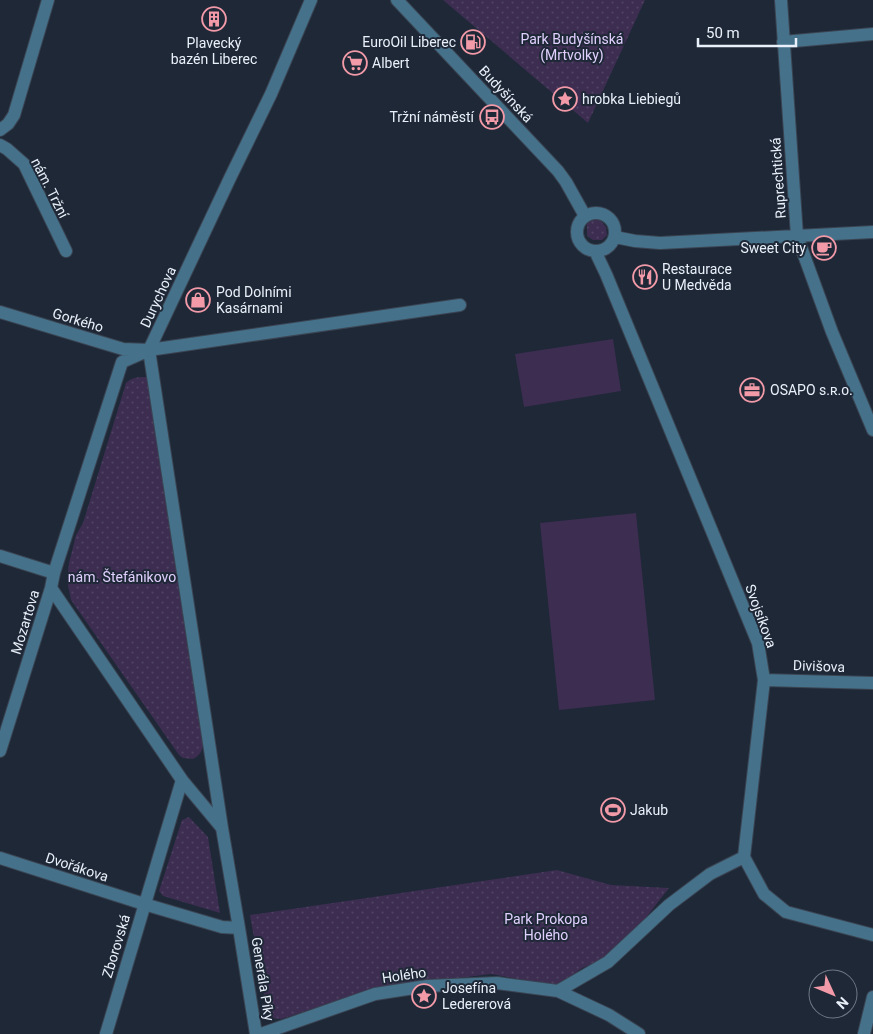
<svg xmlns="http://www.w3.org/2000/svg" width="873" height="1034" font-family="Roboto,sans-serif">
  <defs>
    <pattern id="grass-dots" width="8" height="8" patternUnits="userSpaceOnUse" patternTransform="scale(1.25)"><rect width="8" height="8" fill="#3c2d51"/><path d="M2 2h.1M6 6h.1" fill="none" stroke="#4f4262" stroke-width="1.8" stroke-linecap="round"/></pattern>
  </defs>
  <rect width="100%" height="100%" fill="#1e2837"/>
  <path fill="url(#grass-dots)" d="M443 0H645L588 123Z
    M599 219 606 227 607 235 602 240H593L587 236V224L591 220Z
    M147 377 203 743C203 751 200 755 193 759L183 758 179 755 71 600 67 580 69 563 76 535 83 523 126 383C132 377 139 377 147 377Z
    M189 817 208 837 220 913 163 896 159 891 182 820Z
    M557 870 611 885 669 888 644 920 611 956 582 968 561 984 549 985 491 974 388 987 373 990 281 1019 268 1018 250 915Z"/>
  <path fill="#3c2d51" d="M613 339 621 391 524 407 515 354Z
    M636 513 655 700 559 710 540 523Z"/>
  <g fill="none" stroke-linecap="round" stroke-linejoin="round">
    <g stroke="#3a4452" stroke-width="14">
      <path id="minor" d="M397 0 558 171 566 182 585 216
        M781 0 797 236 832 332 873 430
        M783 42 873 34
        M0 130 8 124 14 115 48 0
        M0 145 7 149 24 164 66 251
        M577 232a19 19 0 1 1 38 0a19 19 0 1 1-38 0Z
        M615 237 635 241 660 243 873 232
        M595 251 606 274 758 643 764 680 744 857 764 894 786 912 873 935
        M0 312 123 349 149 350 460 305
        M149 350 222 828 239 928 256 1034
        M149 350 230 178 271 94 311 0
        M0 556 54 573
        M51 588 182 780 222 828
        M764 680 873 683
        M0 751 51 588 54 573 122 362 147 351
        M0 858 144 904 222 927 239 928
        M558 991 608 962 669 905 710 874 744 857
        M106 1034 182 780
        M261 1034 375 994 427 986 497 983 558 991 609 1015 639 1034
        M864 1034 873 997"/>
    </g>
    <use href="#minor" stroke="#45718a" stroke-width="12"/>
  </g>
  <defs>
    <g id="building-ring" transform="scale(1.25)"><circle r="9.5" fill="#1e2837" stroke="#f39aa8" stroke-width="1.5"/><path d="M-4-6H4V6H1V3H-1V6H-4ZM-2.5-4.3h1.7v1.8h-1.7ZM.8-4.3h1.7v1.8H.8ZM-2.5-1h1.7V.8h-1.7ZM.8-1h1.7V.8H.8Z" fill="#f39aa8"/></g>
    <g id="fuel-ring" transform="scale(1.25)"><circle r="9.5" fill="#1e2837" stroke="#f39aa8" stroke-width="1.5"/><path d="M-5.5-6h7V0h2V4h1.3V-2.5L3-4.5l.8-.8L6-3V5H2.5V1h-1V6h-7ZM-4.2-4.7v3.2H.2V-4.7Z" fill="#f39aa8"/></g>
    <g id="supermarket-ring" transform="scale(1.25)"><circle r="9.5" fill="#1e2837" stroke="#f39aa8" stroke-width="1.5"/><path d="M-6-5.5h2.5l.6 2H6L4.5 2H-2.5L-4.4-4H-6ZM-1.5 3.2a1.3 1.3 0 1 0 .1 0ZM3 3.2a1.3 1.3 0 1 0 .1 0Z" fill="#f39aa8"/></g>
    <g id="sight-ring" transform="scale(1.25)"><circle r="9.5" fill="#1e2837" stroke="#f39aa8" stroke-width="1.5"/><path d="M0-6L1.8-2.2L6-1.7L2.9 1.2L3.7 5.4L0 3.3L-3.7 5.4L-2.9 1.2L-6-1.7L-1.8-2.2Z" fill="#f39aa8"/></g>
    <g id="bus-ring" transform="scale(1.25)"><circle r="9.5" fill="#1e2837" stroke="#f39aa8" stroke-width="1.5"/><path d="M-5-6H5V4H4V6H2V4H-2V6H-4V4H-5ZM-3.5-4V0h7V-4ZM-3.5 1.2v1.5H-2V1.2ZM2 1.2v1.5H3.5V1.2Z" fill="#f39aa8"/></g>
    <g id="cafe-ring" transform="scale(1.25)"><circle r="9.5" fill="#1e2837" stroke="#f39aa8" stroke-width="1.5"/><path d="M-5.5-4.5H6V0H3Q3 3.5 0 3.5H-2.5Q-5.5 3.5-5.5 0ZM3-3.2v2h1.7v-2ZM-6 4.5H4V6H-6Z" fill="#f39aa8"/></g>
    <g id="restaurant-ring" transform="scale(1.25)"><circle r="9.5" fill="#1e2837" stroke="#f39aa8" stroke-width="1.5"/><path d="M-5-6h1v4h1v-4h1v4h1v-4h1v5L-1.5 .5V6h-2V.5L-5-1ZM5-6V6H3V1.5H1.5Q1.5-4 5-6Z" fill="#f39aa8"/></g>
    <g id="shop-ring" transform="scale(1.25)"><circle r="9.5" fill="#1e2837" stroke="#f39aa8" stroke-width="1.5"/><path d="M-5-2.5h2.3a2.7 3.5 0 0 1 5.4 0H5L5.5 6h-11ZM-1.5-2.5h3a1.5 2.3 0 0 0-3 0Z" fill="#f39aa8"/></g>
    <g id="office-ring" transform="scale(1.25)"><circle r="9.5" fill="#1e2837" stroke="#f39aa8" stroke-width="1.5"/><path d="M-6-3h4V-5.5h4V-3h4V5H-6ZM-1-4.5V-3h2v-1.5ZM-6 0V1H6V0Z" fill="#f39aa8"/></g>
    <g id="stadium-ring" transform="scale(1.25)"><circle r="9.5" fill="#1e2837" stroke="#f39aa8" stroke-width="1.5"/><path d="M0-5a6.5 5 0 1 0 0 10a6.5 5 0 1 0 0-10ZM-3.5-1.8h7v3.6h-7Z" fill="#f39aa8"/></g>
  </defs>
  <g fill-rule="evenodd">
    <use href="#building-ring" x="214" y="19"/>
    <use href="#fuel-ring" x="473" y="42"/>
    <use href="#supermarket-ring" x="355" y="63"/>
    <use href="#sight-ring" x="565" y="99"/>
    <use href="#bus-ring" x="492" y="117"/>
    <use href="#cafe-ring" x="824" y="248"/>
    <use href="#restaurant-ring" x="645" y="277"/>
    <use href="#shop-ring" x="198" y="300"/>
    <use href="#office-ring" x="752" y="390"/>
    <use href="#stadium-ring" x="613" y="810"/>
    <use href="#sight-ring" x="424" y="996"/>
  </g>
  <g text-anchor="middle" stroke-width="4" stroke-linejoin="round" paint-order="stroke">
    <g font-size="14" fill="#e1d0fe" stroke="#1e2837">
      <text x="572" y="44">Park Budyšínská<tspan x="572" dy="16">(Mrtvolky)</tspan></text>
      <text x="122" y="582">nám. Štefánikovo</text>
      <text x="546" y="924">Park Prokopa<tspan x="546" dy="16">Holého</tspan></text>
    </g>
    <g font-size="14" fill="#e9f0fa" stroke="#1e2837" text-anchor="start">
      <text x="456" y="47" text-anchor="end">EuroOil Liberec</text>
      <text x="214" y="48" text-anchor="middle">Plavecký<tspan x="214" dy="16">bazén Liberec</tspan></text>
      <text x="372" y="68">Albert</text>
      <text x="582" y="104">hrobka Liebiegů</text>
      <text x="474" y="122" text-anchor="end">Tržní náměstí</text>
      <text x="806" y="253" text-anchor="end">Sweet City</text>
      <text x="662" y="274">Restaurace<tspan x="662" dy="16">U Medvěda</tspan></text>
      <text x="216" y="297">Pod Dolními<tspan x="216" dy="16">Kasárnami</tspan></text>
      <text x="770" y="395">OSAPO s.ʀ.ᴏ.</text>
      <text x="630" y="815">Jakub</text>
      <text x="442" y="993">Josefína<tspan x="442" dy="16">Ledererová</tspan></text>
    </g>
    <g font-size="14" fill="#e9f0fa" stroke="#1e2837">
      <text transform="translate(506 94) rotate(47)" y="5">Budyšínská</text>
      <text transform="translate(778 178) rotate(-94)" y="5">Ruprechtická</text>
      <text transform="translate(50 188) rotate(63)" y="5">nám. Tržní</text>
      <text transform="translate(158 297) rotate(-65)" y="5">Durychova</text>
      <text transform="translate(78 320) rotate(17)" y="5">Gorkého</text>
      <text transform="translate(761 616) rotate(70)" y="5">Svojsíkova</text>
      <text transform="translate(25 622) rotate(-73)" y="5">Mozartova</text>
      <text transform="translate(819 666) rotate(2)" y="5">Divišova</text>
      <text transform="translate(77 867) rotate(18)" y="5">Dvořákova</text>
      <text transform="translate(116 946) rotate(-73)" y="5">Zborovská</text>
      <text transform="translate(404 975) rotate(-8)" y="5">Holého</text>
      <text transform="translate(263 979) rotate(81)" y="5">Generála Píky</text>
    </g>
  </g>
  <g transform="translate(833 994) rotate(134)"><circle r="24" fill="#1e2837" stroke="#6f7885"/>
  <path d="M0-4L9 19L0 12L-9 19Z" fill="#f39aa8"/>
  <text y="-8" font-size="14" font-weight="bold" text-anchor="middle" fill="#e9f0fa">N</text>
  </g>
  <path d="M698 38v8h98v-8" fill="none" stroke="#e9f0fa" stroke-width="2.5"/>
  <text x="706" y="38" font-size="15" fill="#e9f0fa" stroke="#1e2837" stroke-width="4" paint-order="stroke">50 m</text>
</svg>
